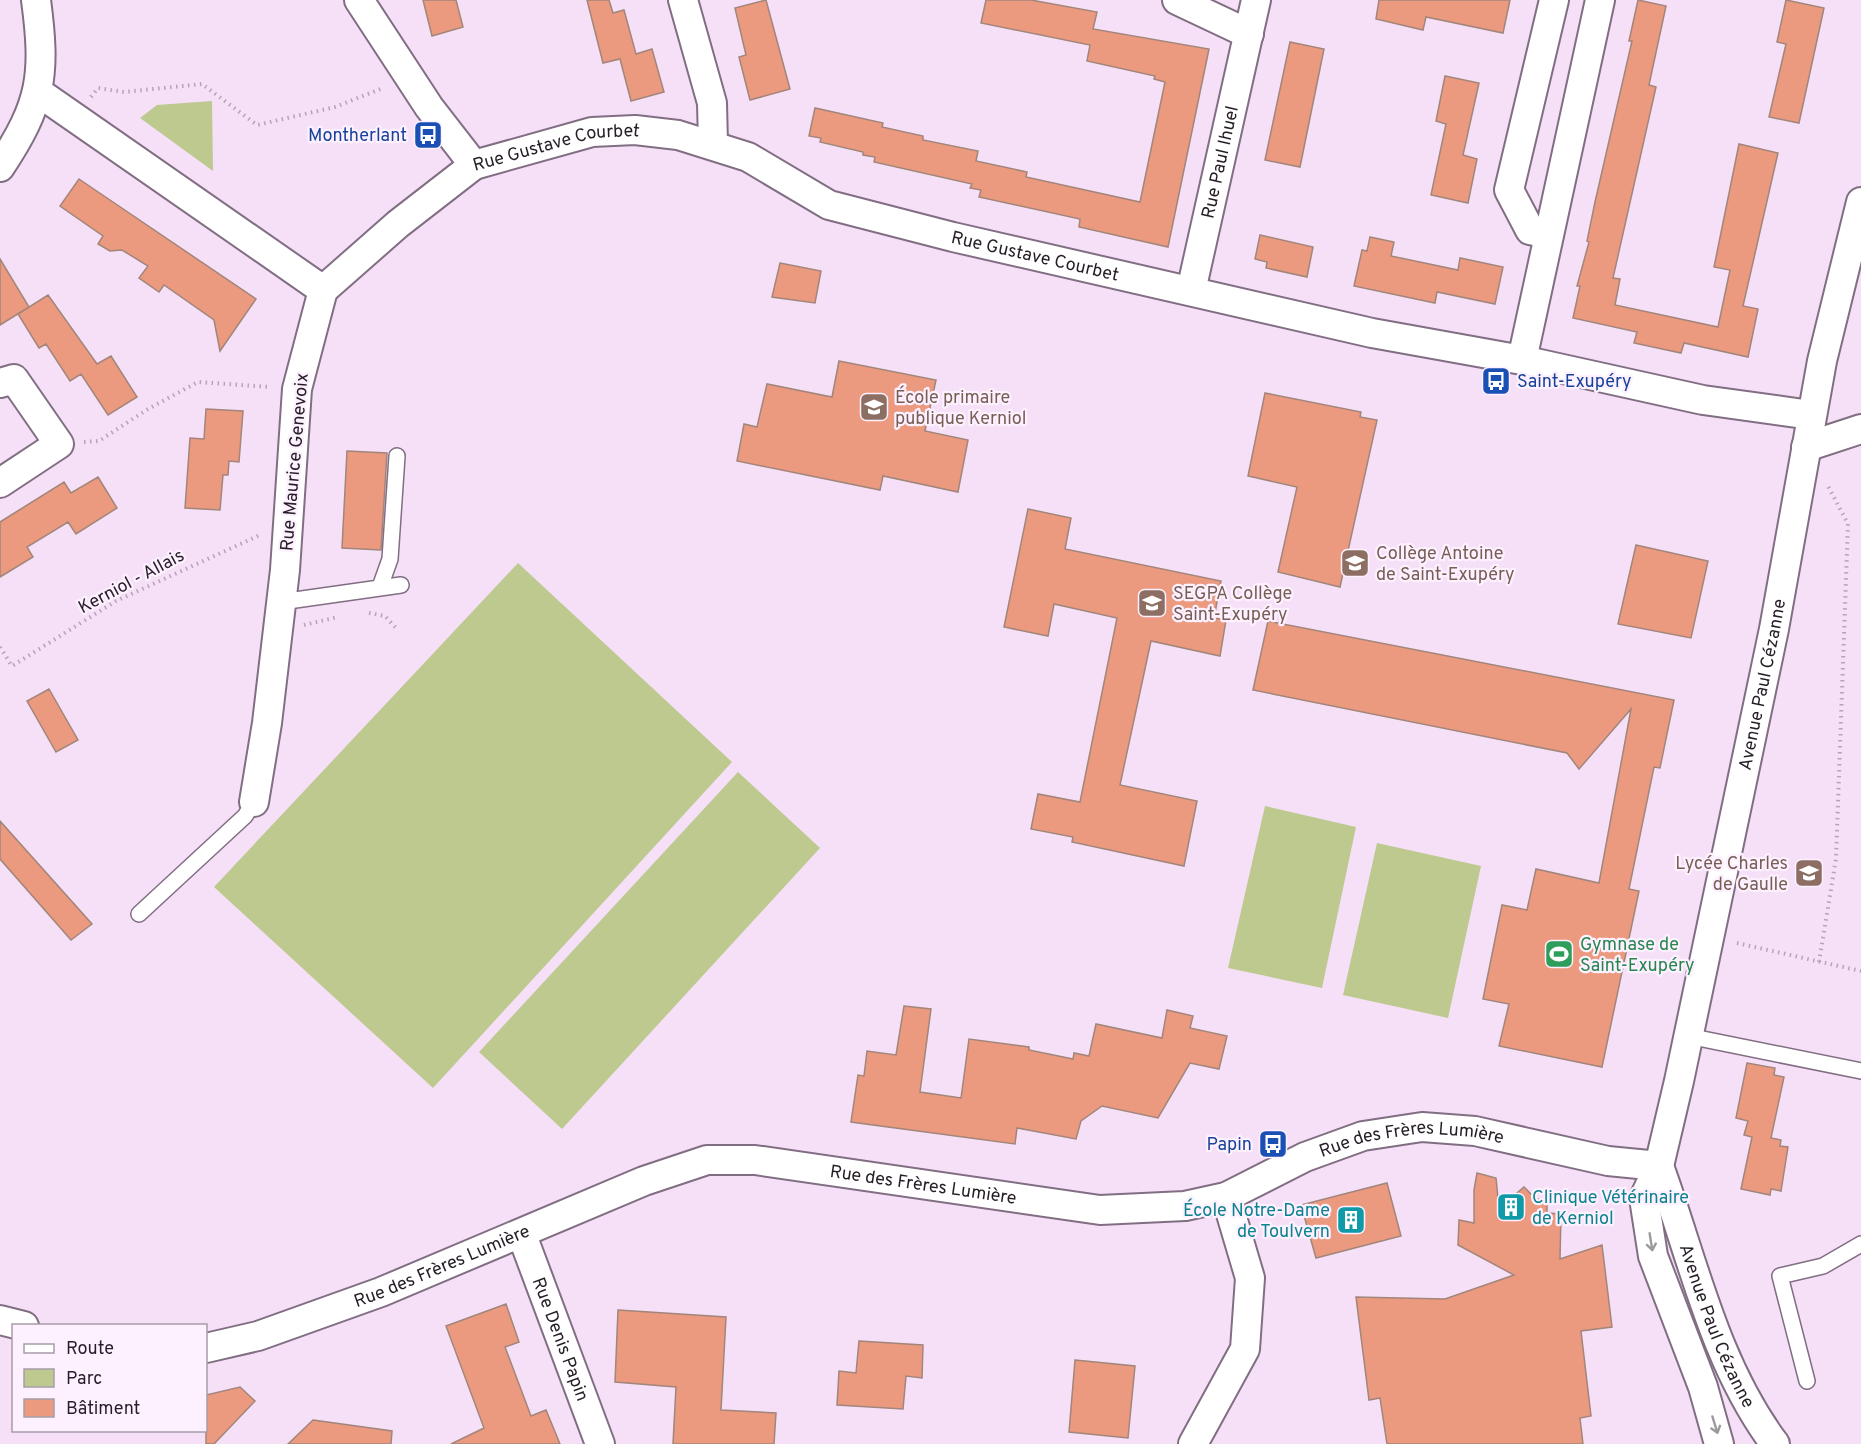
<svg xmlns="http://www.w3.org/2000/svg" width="1861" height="1444" font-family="Overpass,sans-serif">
  <rect width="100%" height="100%" fill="#f5e0f7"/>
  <path fill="#bec990" d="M212 101 213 171 140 118 157 105Z
    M518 563 732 762 433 1088 214 887Z
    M738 772 820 848 562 1129 479 1052Z
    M1265 806 1356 827 1322 988 1228 968Z
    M1377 843 1481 866 1448 1018 1343 995Z"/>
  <path fill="#eb9a7f" stroke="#a2857b" stroke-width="1.5" d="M423 0H456L463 27 432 36Z
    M587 0H609L613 13 624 10 636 54 652 49 664 92 631 101 620 59 603 63Z
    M766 0 790 89 750 100 739 57 746 55 735 8Z
    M986 0H1031L1097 12 1093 29 1209 49 1168 247 1079 227 1080 219 979 197 981 190 970 188 972 184 874 162 875 157 863 155V152L820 142 821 138 809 136 815 108 883 123 882 127 923 136V140L978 151 976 161 1027 172 1026 177 1140 202 1165 82 1154 79 1155 76 1087 61 1090 45 981 23Z
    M1379 0H1510L1503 33 1426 17 1423 30 1376 19Z
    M1638 0 1666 6 1649 85 1656 87 1613 278 1620 279 1615 305 1718 327 1730 270 1714 267 1739 144 1778 153 1743 306 1758 309 1748 357 1684 343 1681 353 1634 343 1637 332 1573 318 1580 286H1577L1589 242 1587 241 1595 202 1632 41H1629Z
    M1786 0 1824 8 1799 123 1769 117 1786 44 1777 42Z
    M1290 42 1324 49 1300 167 1265 160Z
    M1445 76 1479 83 1463 155 1477 159 1468 203 1431 195 1446 124 1436 121Z
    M79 179 256 299 220 351 214 320 164 285 159 292 139 278 148 266 122 250 110 251 98 244 103 236 60 206Z
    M1260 235 1313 247 1307 277 1266 268 1267 262 1255 259Z
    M1370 237 1394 242 1391 256 1458 270 1460 258 1503 267 1495 304 1437 292 1435 303 1354 286 1362 250 1367 251Z
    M0 259 29 307 0 325Z
    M780 263 821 271 815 303 772 297Z
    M48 295 97 364 111 356 137 397 108 415 81 374 70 381 46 344 39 348 18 314Z
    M839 361 936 380 925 431 968 440 958 492 883 476 880 490 737 461 744 424 757 427 767 384 832 397Z
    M1265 393 1361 412 1360 417 1377 420 1340 587 1278 572 1297 487 1248 476Z
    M206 409 243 411 239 462 229 461 228 475H223L220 510 185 508 190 438 204 439Z
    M347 451 387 453 381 550 342 548Z
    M98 477 117 508 76 534 68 522 27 547 33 557 0 577V522L64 482 71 493Z
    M1028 509 1071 518 1065 549 1221 581 1214 618 1226 620 1220 656 1151 641 1120 785 1197 801 1184 866 1072 842 1073 837 1031 829 1038 794 1080 802 1117 618 1054 604 1048 636 1004 627Z
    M1636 545 1708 561 1691 638 1618 624Z
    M1268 621 1674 700 1660 768 1654 767 1629 889 1639 891 1602 1067 1499 1046 1509 1004 1483 999 1502 905 1527 910 1536 869 1599 883 1631 709 1579 769 1567 753 1253 690Z
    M49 689 78 740 56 752 27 701Z
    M0 821 92 924 71 940 0 859Z
    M904 1006 931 1009 920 1092 961 1098 969 1039 1029 1047V1050L1073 1059 1074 1053 1089 1056 1096 1024 1162 1038 1167 1010 1193 1016 1190 1028 1227 1036 1219 1069 1190 1063 1158 1118 1102 1106 1081 1121 1076 1139 1017 1128 1015 1144 851 1122 858 1075 864 1076 867 1051 896 1055Z
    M1747 1063 1775 1068 1774 1075 1784 1077 1771 1138 1781 1140 1780 1146 1788 1147 1781 1191 1771 1189 1770 1195 1741 1189 1752 1137 1744 1135 1748 1121 1736 1118Z
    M1477 1173 1496 1178 1499 1208 1524 1187 1536 1199 1547 1200V1213L1561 1214 1560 1259 1602 1245 1612 1327 1581 1331 1591 1416 1580 1418 1583 1444H1387L1380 1398 1369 1400 1356 1297 1445 1299 1514 1275 1458 1245 1459 1220 1474 1223V1190Z
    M1387 1183 1401 1236 1316 1258 1301 1205Z
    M506 1304 519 1342 505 1347 531 1416 546 1410 560 1444H451L484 1428 446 1326Z
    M618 1310 726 1317 721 1410 776 1413 774 1444H673L676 1387 615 1382Z
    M859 1341 923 1345 922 1378 906 1376 903 1409 837 1405 839 1371 856 1373Z
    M1075 1360 1135 1366 1128 1438 1069 1432Z
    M240 1387 255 1401 214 1444H206V1395Z
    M313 1420 392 1431 391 1444H288Z"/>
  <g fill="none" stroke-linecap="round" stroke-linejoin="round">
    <g stroke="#816e83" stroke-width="18">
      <path id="lane" d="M380 587 390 559 397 456
        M281 602 401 585
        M139 914 245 816 254 802
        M1688 1036 1861 1071
        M1807 1381 1780 1276 1823 1266 1861 1244"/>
    </g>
    <g stroke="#816e83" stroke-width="32">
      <g id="street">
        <path id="s1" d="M359 0 429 107 474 165 592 132 635 130 678 135 748 157 829 205 953 237 1372 333 1522 360 1703 400 1811 415"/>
        <path d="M683 0 712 103 713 144"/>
        <path d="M1177 0 1249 34"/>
        <path d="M38 92 323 290 297 389 285 570 267 723 254 802"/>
        <path d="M0 167C42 104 46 75 36 0"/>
        <path d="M1549 234 1530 230 1509 190 1554 0"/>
        <path d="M323 290 398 224 474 165"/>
        <path id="s2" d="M1191 291 1256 0"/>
        <path d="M1522 360 1600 0"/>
        <path d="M0 383 14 379 59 444 0 483"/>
        <path d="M1806 447 1861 429"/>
        <path id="s3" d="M1659 1166C1693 1259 1714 1363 1775 1444"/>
        <path id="s4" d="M522 1235 600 1444"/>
        <path d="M0 1320 24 1326"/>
        <path id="s5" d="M206 1348 258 1336 381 1292 644 1181 707 1160H755L1100 1210 1185 1206 1226 1197 1305 1157 1363 1136 1422 1127 1475 1131 1608 1161 1659 1166"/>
        <path d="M1193 1444 1245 1349 1250 1278 1226 1197"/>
        <path id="s6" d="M1719 1444 1703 1387 1653 1256 1644 1198 1659 1166 1679 1081 1774 629 1822 361 1861 202"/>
      </g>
    </g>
    <path stroke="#b5a4b6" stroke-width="4" stroke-dasharray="1.5 4.5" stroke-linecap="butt" d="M91 97 98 88 124 92 202 84 257 125 335 107 383 88
      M84 442 99 441 148 409 198 382 270 387
      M369 613 385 616 396 628
      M304 625 338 617
      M0 647 12 666 116 601 260 535
      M1737 943 1861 971
      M1819 962 1836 859 1848 524 1828 486"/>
    <use href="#lane" stroke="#fff" stroke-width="15"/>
    <use href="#street" stroke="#fff" stroke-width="28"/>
  </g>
  <defs><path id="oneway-shaft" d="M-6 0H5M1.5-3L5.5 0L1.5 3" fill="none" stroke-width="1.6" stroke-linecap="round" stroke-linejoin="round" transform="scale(1.5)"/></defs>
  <g stroke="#9d9a9d">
    <use href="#oneway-shaft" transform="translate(1651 1242) rotate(81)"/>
    <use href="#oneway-shaft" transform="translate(1715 1425) rotate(73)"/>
  </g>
  <defs>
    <g id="bus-square" transform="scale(1.5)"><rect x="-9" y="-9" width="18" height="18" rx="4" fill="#1a4fb4" stroke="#fdf0ff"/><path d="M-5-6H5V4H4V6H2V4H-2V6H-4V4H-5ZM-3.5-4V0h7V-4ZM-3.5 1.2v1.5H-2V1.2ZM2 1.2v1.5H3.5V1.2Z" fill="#fff"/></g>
    <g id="school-square" transform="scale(1.5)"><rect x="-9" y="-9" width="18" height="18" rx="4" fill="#8d6e63" stroke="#fdf0ff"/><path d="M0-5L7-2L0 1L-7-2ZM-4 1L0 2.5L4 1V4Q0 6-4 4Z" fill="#fff"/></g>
    <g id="stadium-square" transform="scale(1.5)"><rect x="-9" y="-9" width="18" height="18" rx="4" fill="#2e9e5b" stroke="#fdf0ff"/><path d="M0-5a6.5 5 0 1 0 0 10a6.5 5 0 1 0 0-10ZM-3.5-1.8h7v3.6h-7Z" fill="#fff"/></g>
    <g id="building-square" transform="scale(1.5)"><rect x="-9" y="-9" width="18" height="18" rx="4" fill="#0f9aa8" stroke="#fdf0ff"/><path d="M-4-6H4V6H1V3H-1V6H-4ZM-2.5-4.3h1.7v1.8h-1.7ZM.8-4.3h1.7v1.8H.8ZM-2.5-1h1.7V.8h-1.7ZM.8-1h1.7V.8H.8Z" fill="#fff"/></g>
  </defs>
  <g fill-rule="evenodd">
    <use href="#bus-square" x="428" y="135"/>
    <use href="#bus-square" x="1496" y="381"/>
    <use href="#school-square" x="874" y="407"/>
    <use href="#school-square" x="1355" y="563"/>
    <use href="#school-square" x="1152" y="603"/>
    <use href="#school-square" x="1809" y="873"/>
    <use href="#stadium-square" x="1559" y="954"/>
    <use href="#bus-square" x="1273" y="1144"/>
    <use href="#building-square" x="1511" y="1207"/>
    <use href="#building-square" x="1351" y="1220"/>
  </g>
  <g text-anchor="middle" stroke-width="4.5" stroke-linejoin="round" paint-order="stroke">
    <g font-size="18" fill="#164399" stroke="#fdf0ff" text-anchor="end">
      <text x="407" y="141">Montherlant</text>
      <text x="1517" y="387" text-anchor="start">Saint-Exupéry</text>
      <text x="1252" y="1150">Papin</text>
    </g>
    <g font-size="18" fill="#261e26" stroke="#fdf0ff">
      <text dy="6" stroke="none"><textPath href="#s1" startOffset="286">Rue Gustave Courbet</textPath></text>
      <text dy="6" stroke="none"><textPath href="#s2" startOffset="132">Rue Paul Ihuel</textPath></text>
      <text dy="6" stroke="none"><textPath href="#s1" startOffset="790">Rue Gustave Courbet</textPath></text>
      <text transform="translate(294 462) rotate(-85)" y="6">Rue Maurice Genevoix</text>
      <text transform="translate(131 581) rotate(-28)" y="6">Kerniol - Allais</text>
      <text dy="6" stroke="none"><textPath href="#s6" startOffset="786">Avenue Paul Cézanne</textPath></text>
      <text dy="6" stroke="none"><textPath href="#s5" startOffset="1258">Rue des Frères Lumière</textPath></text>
      <text dy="6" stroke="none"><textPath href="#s5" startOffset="754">Rue des Frères Lumière</textPath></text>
      <text dy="6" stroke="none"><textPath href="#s5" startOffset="250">Rue des Frères Lumière</textPath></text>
      <text dy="6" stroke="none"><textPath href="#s3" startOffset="170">Avenue Paul Cézanne</textPath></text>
      <text dy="6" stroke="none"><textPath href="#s4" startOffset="111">Rue Denis Papin</textPath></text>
    </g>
    <g font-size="18" fill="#785e54" stroke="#fdf0ff" text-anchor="start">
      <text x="895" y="403">École primaire<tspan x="895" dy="21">publique Kerniol</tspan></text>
      <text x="1376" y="559">Collège Antoine<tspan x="1376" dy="21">de Saint-Exupéry</tspan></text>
      <text x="1173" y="599">SEGPA Collège<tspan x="1173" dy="21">Saint-Exupéry</tspan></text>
      <text x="1788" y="869" text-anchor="end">Lycée Charles<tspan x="1788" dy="21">de Gaulle</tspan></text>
    </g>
    <g font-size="18" fill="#27864d" stroke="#fdf0ff" text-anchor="start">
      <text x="1580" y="950">Gymnase de<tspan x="1580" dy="21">Saint-Exupéry</tspan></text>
    </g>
    <g font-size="18" fill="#0d838f" stroke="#fdf0ff" text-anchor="start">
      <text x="1532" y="1203">Clinique Vétérinaire<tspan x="1532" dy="21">de Kerniol</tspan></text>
      <text x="1330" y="1216" text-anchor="end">École Notre-Dame<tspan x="1330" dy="21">de Toulvern</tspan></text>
    </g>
  </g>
  <rect x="12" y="1324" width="195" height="108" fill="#fdf0ff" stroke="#a79ca8" stroke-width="1.5"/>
  <rect x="24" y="1344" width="30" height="9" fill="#ffffff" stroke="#a79ca8" stroke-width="1.5"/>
  <text x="66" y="1354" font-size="18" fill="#261e26">Route</text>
  <rect x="24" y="1369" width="30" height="18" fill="#bec990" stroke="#a79ca8" stroke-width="1.5"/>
  <text x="66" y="1384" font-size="18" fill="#261e26">Parc</text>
  <rect x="24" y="1399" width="30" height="18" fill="#eb9a7f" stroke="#a79ca8" stroke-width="1.5"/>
  <text x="66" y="1414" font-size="18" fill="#261e26">Bâtiment</text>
</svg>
